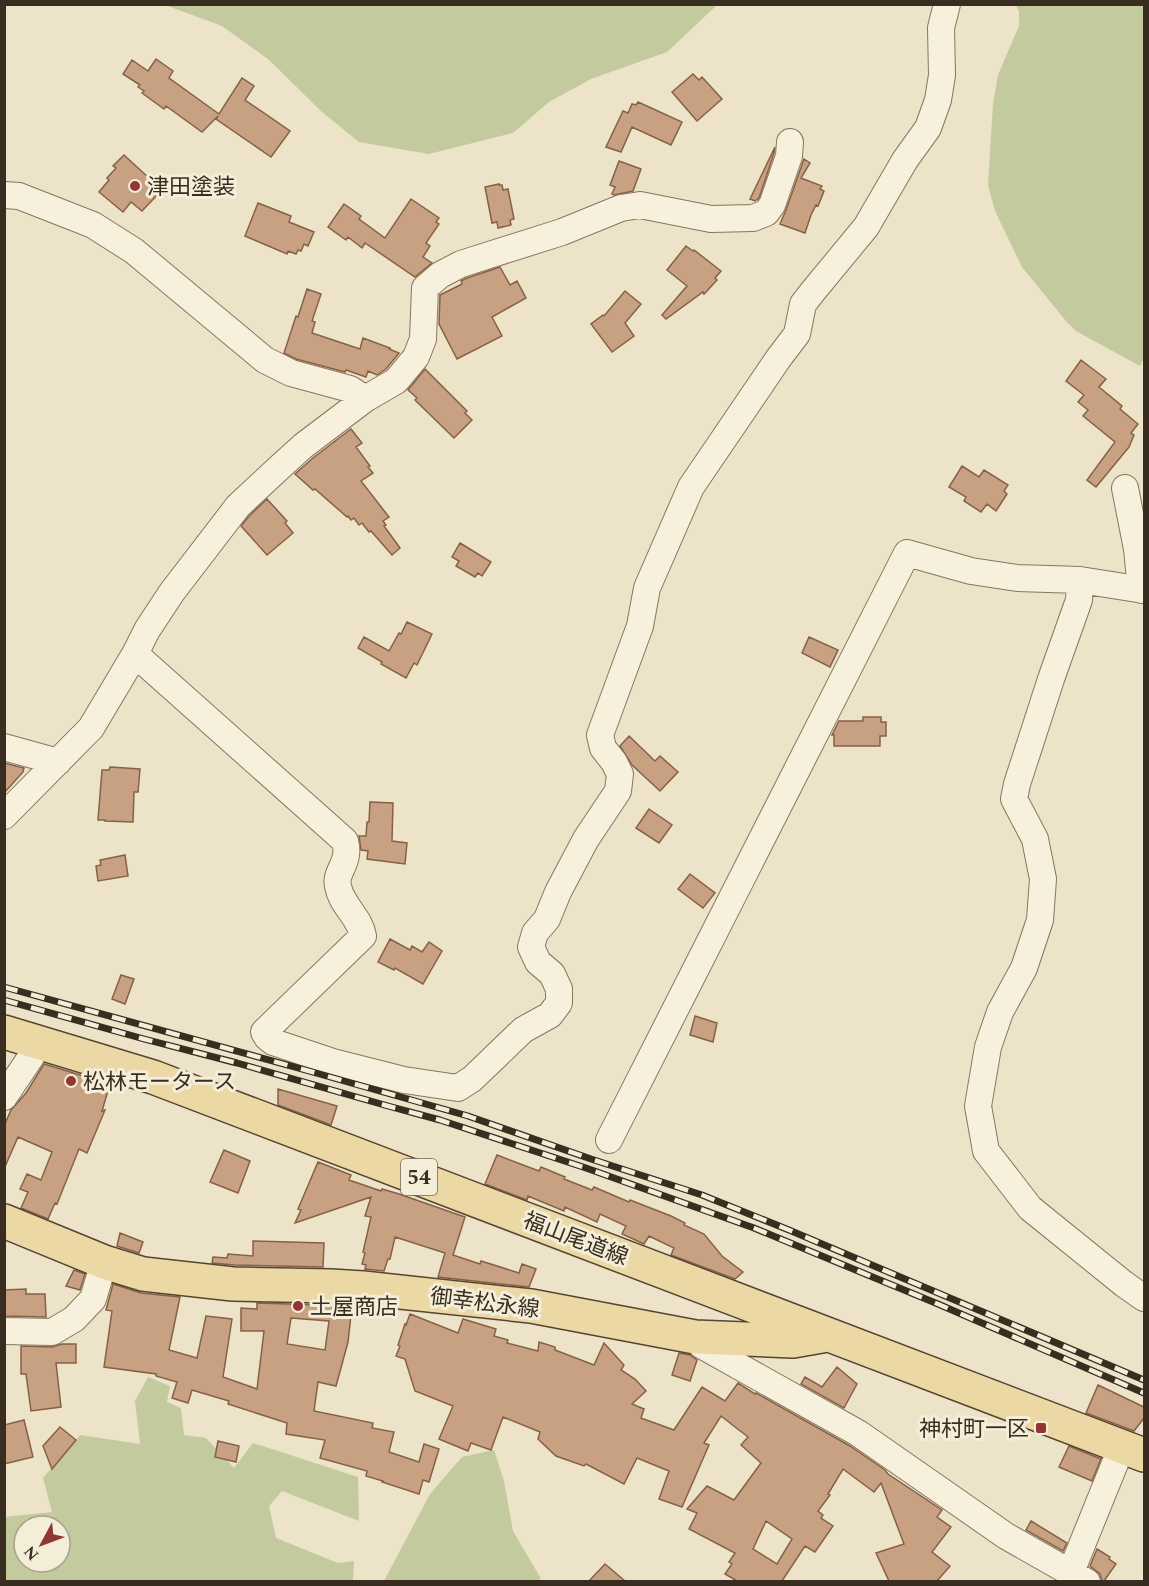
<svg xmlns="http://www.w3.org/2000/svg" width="1149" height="1586" font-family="Spectral,'Noto Sans JP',serif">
  <rect width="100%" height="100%" fill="#ece3c9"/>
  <path fill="#c3ca9d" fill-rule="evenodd" d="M165 5 717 4V5L667 52 591 79 549 102 513 133 429 154 359 142 322 112 268 59 222 26Z
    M1016 5H1144V358L1140 366 1076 331 1066 321 1022 267 995 211 988 185 993 104 998 75 1019 26V12Z
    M148 1377 170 1386 167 1402 181 1408 184 1435 206 1438 234 1468 253 1443 358 1477 359 1521 282 1491 269 1506 276 1538 338 1563 354 1561 353 1581H5L4 1517 52 1512 43 1478 80 1435 140 1444 135 1401ZM24 1526H60V1562H24Z
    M494 1450 504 1481 513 1531 540 1577 541 1581H384L430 1494 462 1457Z"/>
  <path fill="#c7a181" stroke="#856146" stroke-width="1.5" fill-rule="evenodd" d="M156 59 173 71 169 78 219 114 242 78 254 86 245 100 290 131 271 157 216 119 218 116 202 132 166 106 164 109 142 93 144 91 138 87 140 85 123 74 132 60 148 71Z
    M693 74 699 80 702 77 722 99 697 121 672 92Z
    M638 102 682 122 671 145 632 127 621 152 606 147 623 111 628 113 632 104 636 105Z
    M775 147 774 153 759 198 755 201 750 199Z
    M124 155 150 179 149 180 161 191 142 211 131 202 123 212 99 192 109 180 107 178 116 168 113 166Z
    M804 159 810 163 801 178 822 186 820 189 824 191 818 206 816 205 811 215 805 233 780 224 786 210Z
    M619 161 641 169 633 191 614 195 612 194 615 187 610 185Z
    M499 184V185H502L503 190 508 189 514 219 510 220 511 225 498 228 497 222 492 223 485 187Z
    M411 199 439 218 436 222 439 224 426 243 430 246 423 257 432 263 415 277 365 243 362 248 348 237 346 240 328 227 344 204 361 216 359 219 385 238Z
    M258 203 291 216 289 222 314 232 308 246 304 244 301 251 298 250 296 254 288 251 287 254 245 236Z
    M686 246 693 251 694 250 721 271 715 278 717 280 706 292 704 294 703 292 666 319 662 315 687 286 667 270Z
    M500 267 510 285 517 281 526 298 492 317 502 336 457 359 439 324 440 295 462 284 461 281 467 278Z
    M307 289 321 294 312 321 315 322 312 333 360 349 363 338 390 348 389 349 399 353 386 369 377 375 368 371 366 377 346 370 345 372 296 359 284 353 296 316 298 317Z
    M625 291 641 304 625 323 634 336 612 352 591 324 603 315 604 316Z
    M1081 360 1106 379 1099 387 1122 406 1120 409 1138 424 1131 433 1134 435 1129 447 1096 487 1087 480 1115 442 1083 416 1088 410 1078 402 1084 395 1066 381Z
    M425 369 467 411 465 413 472 420 454 438 415 400 417 398 408 390Z
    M351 429 362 443 356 447 370 466 368 467 373 473 361 481 389 517 383 521 386 525 384 526 400 548 392 555 371 531 369 532 362 523 359 525 354 518 351 520 348 516 347 517 315 489 313 490 295 474 313 458Z
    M962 466 979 477 984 470 1008 485 1004 491 1007 494 996 511 987 504 981 512 964 501 966 497 949 487Z
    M267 499 287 521 285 523 293 533 267 555 241 526 249 516Z
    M460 543 491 562 482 576 478 573 475 577 456 566 459 561 452 557Z
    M407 622 432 634 417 665 414 663 406 678 381 664 382 662 358 648 364 637 389 651 399 633 401 634Z
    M809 637 838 650 830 667 802 653Z
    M863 717H881V722H886V736H880V746H834V735H832L839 721H863Z
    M629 736 655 761 660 756 678 772 660 791 632 765 620 746Z
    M4 763 24 768 23 772 4 793Z
    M110 767 140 769 138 792H134L133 822 105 821V820H98L102 770H109Z
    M370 802 393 803 392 841 407 843 405 864 367 859 368 851 361 850 359 836H366L367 822H369Z
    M649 809 672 825 659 843 636 828Z
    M125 855 128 876 98 881 96 866 101 865 100 860Z
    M690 874 715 893 703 908 678 889Z
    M390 939 410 950 412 946 422 952 429 942 442 951 423 984 395 968 394 970 378 962Z
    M121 975 134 979 125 1004 112 999Z
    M695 1016 717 1023 713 1042 690 1035Z
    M44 1064 110 1084 102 1111 105 1110 87 1153 79 1149 57 1204 55 1203 48 1219 21 1208 28 1192 20 1189 27 1174 41 1180 52 1152 18 1137 4 1169V1126L11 1110 26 1093Z
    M278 1089 337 1106 331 1125 278 1105Z
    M224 1150 250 1161 238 1193 210 1182Z
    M497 1155 539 1171 541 1167 565 1177 564 1179 592 1190 594 1187 629 1202 630 1200 671 1216 685 1223 684 1225 704 1234 722 1256 743 1272 735 1279 671 1255 674 1248 649 1236 644 1244 642 1243 622 1234 626 1226 600 1214 597 1222 565 1207 564 1211 528 1196 527 1200 485 1184Z
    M318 1162 351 1175 349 1180 381 1191 382 1189 399 1194 465 1217 453 1255 480 1264 481 1261 519 1273 522 1264 536 1269 529 1287 438 1277 445 1253 395 1237 390 1259H388L384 1271 365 1269 366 1265 362 1264 365 1253 363 1252 371 1217 365 1216 371 1197 295 1223 301 1210 298 1209Z
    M120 1233 143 1242 139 1253 117 1246Z
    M253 1241 324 1243 323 1267 234 1265 212 1263 213 1257 227 1258 228 1254 253 1256Z
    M74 1270 85 1274 80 1290 66 1286Z
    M113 1284 141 1293 180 1297 169 1350 197 1358 206 1316 232 1319 223 1377 257 1389 264 1331H241V1308L257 1309V1303L352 1306 348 1342 336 1386 318 1382 314 1411 373 1423 372 1428 394 1432 389 1452 419 1462 424 1444 439 1449 429 1482 423 1480 419 1494 382 1482 383 1481 366 1476 367 1471 320 1458 325 1440 286 1434 287 1423 228 1404 229 1401 192 1390 188 1403 172 1398 177 1382 156 1376V1374L104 1367 112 1311 106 1310ZM291 1318 329 1321 325 1350 287 1344Z
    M26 1289V1294H45L46 1317 4 1316V1290Z
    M410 1314 458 1333 463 1319 496 1329 494 1336 508 1340 507 1343 538 1351 539 1342 555 1347V1350L594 1365 604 1343 624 1365 621 1370 635 1379 646 1391 632 1404 644 1409 641 1418 674 1430 702 1387 725 1401 738 1383 755 1394 756 1393 850 1446 885 1470 888 1474 942 1510 937 1517 951 1527 932 1552 950 1566 937 1581H889L876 1553 904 1544 881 1483 874 1492 843 1469 828 1494 830 1495 818 1511 823 1515 821 1518 833 1526 815 1552 805 1546 782 1581H737L725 1574 732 1564 729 1562 735 1553 689 1529 697 1513 687 1509 707 1486 734 1500 761 1463 741 1445 748 1437 721 1416 704 1443 709 1445 682 1507 659 1499 669 1471 637 1458 624 1484 586 1464 584 1466 556 1456 538 1439 540 1432 503 1417 491 1450 471 1443 468 1451 439 1439 453 1406 415 1391 405 1359 396 1356 400 1346 398 1345 405 1324 406 1325ZM766 1521 792 1539 777 1564 753 1549Z
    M62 1344H76V1363H56L61 1407 31 1411 26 1374H21V1346L52 1347Z
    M679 1353 690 1355 697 1360 690 1381 672 1375Z
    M837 1367 857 1384 844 1408 801 1384 805 1377 822 1387Z
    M1098 1385 1144 1407V1418L1134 1431 1086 1413Z
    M24 1420 33 1457 4 1464V1425Z
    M60 1427 76 1440 52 1469 43 1446Z
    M218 1441 239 1446 236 1462 215 1457Z
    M1069 1446 1101 1459 1092 1481 1059 1467Z
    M1031 1521 1067 1543 1063 1551 1026 1530Z
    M1097 1549 1110 1557 1109 1559 1116 1564 1104 1581H1102L1100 1574 1090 1566Z
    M605 1564 625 1581H589Z"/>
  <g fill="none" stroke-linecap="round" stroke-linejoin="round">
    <g stroke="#87765f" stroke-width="28">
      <path id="minor" d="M4 195 19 196 93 225 134 251 265 360 291 373 350 389 365 399
        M1125 488 1137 549 1141 590
        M1080 580 1079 600 1051 679 1017 784 1014 799 1035 839 1043 879 1040 920 1024 968 1000 1012 988 1047 978 1106 986 1151 1030 1208 1124 1284 1144 1298
        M135 654 345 841C346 845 347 850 346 855 345 866 335 875 338 886 341 905 360 917 363 936L268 1028 264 1032 267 1037 273 1042 333 1062 404 1080 458 1088 472 1079 523 1030 550 1015 559 1003V989L552 974 538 962 531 947 535 933 547 919 558 892 586 839 618 791 620 774 614 762 603 748 600 735 640 626 647 588 691 487 778 359 797 334 803 304 814 290 866 227 905 160 928 128 938 100 942 75 941 28 947 4
        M4 747 58 762
        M4 816 91 728 135 654 147 630 172 592 238 506 281 466 303 446 365 399 396 381 416 357 423 339 425 288 440 275 461 264 562 232 621 208 640 205 711 219 753 218 766 213 772 205 789 156 790 142
        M4 1097 41 1042
        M609 1140 907 553 971 571 1017 578 1080 580 1144 590
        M4 1331 52 1332 74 1319 93 1299 104 1262
        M695 1337 701 1345 858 1433 1006 1536 1087 1582
        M1071 1572 1122 1446"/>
    </g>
    <g stroke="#554432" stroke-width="36">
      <path id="major" d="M4 1032 153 1077 1144 1455
        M4 1221 104 1262 143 1274 233 1284 331 1286 363 1288 531 1306 695 1337 793 1341 822 1336"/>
    </g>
    <use href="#minor" stroke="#f7f0dc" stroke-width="26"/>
    <use href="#major" stroke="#ecd8a4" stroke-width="33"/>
    <g stroke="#392d21" stroke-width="7">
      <path id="rail" d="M4 987 309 1071 468 1116 591 1159 702 1195 789 1230 1144 1380
        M4 1000 144 1039 237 1063 388 1106 440 1120 586 1168 754 1228 938 1304 1144 1393"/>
    </g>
    <use href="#rail" stroke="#f4edd8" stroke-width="4.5" stroke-dasharray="14" stroke-linecap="butt"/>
  </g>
  <g fill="#923633" stroke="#f4edd8" stroke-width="2">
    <circle cx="135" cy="186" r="6"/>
    <circle cx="71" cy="1081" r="6"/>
    <circle cx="298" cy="1306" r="6"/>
    <rect x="1035" y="1422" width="12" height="12" rx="3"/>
  </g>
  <g text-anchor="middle" stroke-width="6" stroke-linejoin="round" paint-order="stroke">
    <rect fill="#f4edd8" stroke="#716758" stroke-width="1.5" x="401" y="1159" width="36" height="36" rx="4.5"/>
    <g font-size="21" font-weight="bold" fill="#392d21">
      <text x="419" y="1184">54</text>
    </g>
    <g font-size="22" fill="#392d21" stroke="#f4edd8" text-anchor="start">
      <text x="147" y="194">津田塗装</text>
      <text x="83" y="1089">松林モータース</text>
      <text x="310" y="1314">土屋商店</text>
      <text x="1029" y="1436" text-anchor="end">神村町一区</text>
    </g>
    <g font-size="22" fill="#392d21" stroke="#f4edd8">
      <text transform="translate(576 1238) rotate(21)" y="8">福山尾道線</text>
      <text transform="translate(485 1302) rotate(7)" y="8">御幸松永線</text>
    </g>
  </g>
  <rect width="1149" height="1586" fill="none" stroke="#392d21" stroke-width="12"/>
  <g transform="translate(42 1544) rotate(229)"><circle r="28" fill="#f4edd8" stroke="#a9a08f" stroke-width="1.5"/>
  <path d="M0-4.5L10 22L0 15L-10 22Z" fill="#923633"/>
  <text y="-9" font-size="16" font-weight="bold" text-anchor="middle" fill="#392d21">N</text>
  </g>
</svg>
